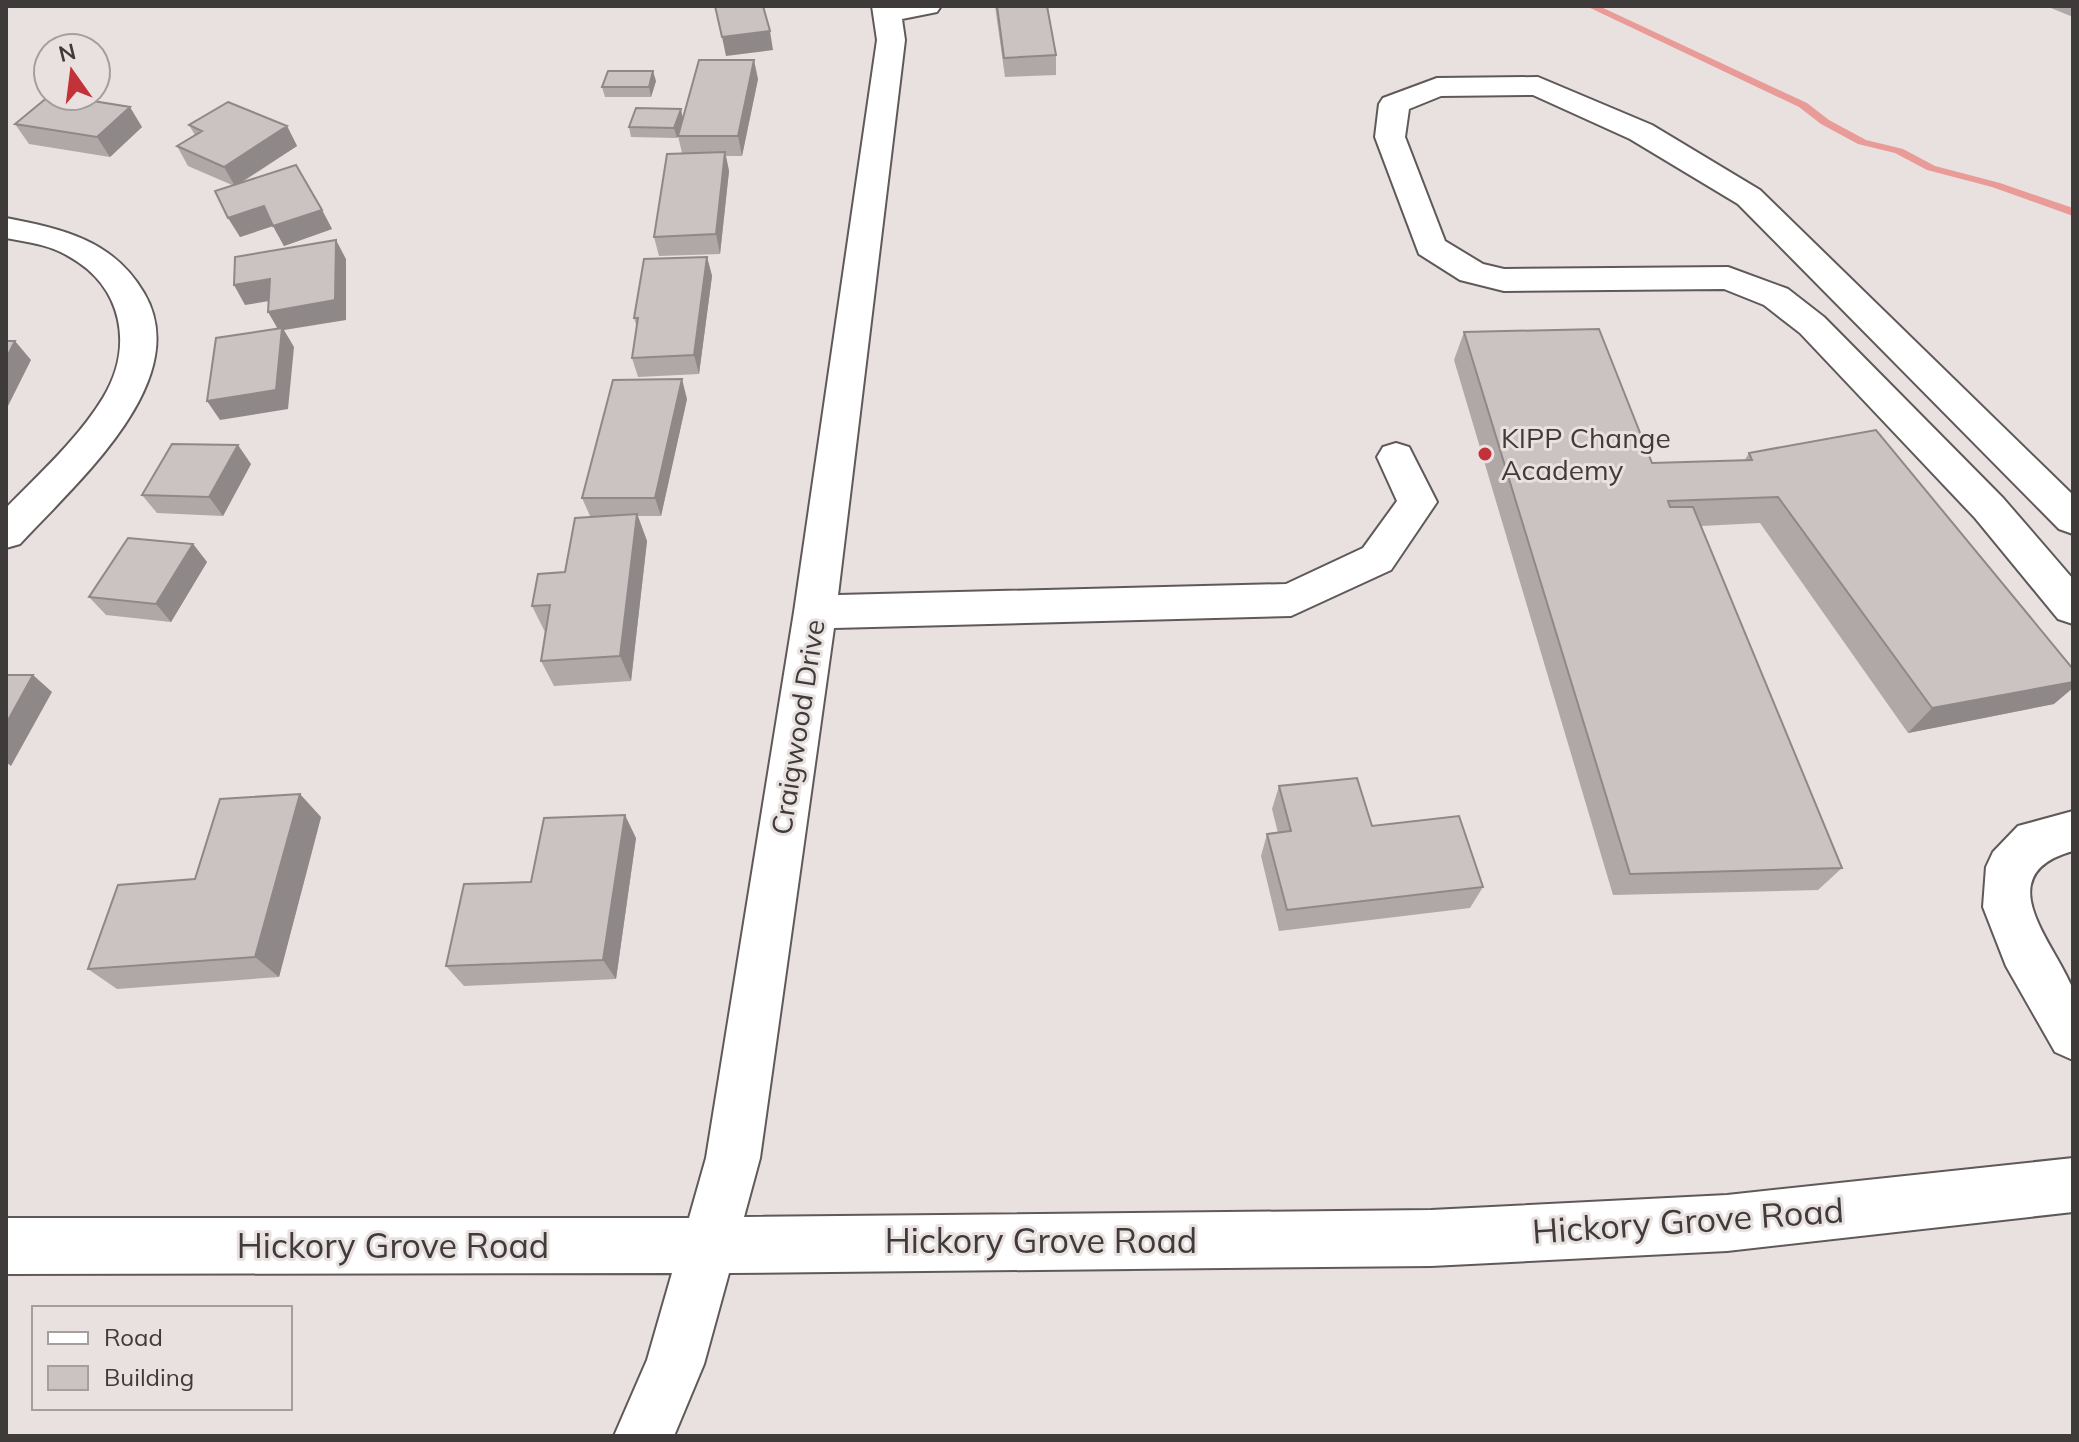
<svg xmlns="http://www.w3.org/2000/svg" width="2079" height="1442" font-family="Mulish,sans-serif">
  <rect width="100%" height="100%" fill="#e9e0e0"/>
  <g fill="none" stroke-linecap="round" stroke-linejoin="round">
    <path fill="#e99c97" fill-rule="evenodd" d="M1586 6H1599L1807 103 1829 120 1866 140 1903 149 1935 166 2000 183 2073 208V216L1992 187 1927 170 1895 153 1858 144 1821 124 1799 107Z"/>
    <g stroke="#605959" stroke-width="4">
      <path id="minor" d="M872 6H941L937 12 902 19 905 40 838 595 1286 584 1363 548 1397 501 1377 457 1383 447 1396 443 1409 447 1437 502 1391 570 1291 616 834 628 760 1158 744 1217 1431 1210 1727 1195 2073 1158V1212L1727 1251 1431 1266 729 1273 704 1364 674 1436H614L647 1360 672 1273 6 1274V1218H689L706 1158 794 612 877 40Z
        M1538 77 1652 125 1760 190 2073 495V534L2059 529 1738 204 1630 139 1533 95 1441 96 1409 109 1405 137 1445 241 1483 264 1504 269 1728 267 1788 289 1824 317 2003 498 2073 579V624L2058 619 1975 518 1800 333 1764 305 1724 289 1504 291 1460 280 1419 254 1375 137 1379 104 1383 98 1437 78Z
        M6 218C63 229 113 240 144 293 196 381 73 486 20 544L6 548V508C39 474 78 439 103 398 134 347 123 287 70 257 51 245 28 242 6 238Z
        M2073 811V851C1989 874 2051 939 2071 985 2078 1000 2073 1041 2073 1060L2055 1052 2006 966 1983 907 1986 867 1993 852 2018 826Z"/>
    </g>
    <use href="#minor" fill="#fff" fill-rule="evenodd"/>
  </g>
  <path fill="#afa8a7" d="M995 6H1047L1056 55V75L1005 77Z
    M2046 6H2073V17Z
    M758 79 742 156H726L729 171 720 254 659 256 654 237 682 153 678 136 681 125 677 138 631 137 629 127 683 118Z
    M656 81 651 97H605L602 87Z
    M15 124 142 127 110 157 29 144Z
    M189 125 287 126 297 146 241 183 322 210 332 229 284 246 273 226 240 237 232 185 188 166 177 146 195 135Z
    M707 257 712 276 699 374 638 377 632 358 637 328 634 318Z
    M1464 332 1652 463 1744 461 1749 453 2054 704 1908 733 1760 523 1701 526 1842 868 1818 890 1613 895 1454 360Z
    M687 399 661 516H638L647 541 631 681 554 686 541 661 545 632 532 606 565 572 605 516H590L582 498Z
    M251 464 223 516 157 513 142 495Z
    M193 544 207 562 171 622 106 615 89 597Z
    M1279 786 1372 826 1483 887 1470 908 1279 931 1261 856 1267 834 1278 833 1272 809Z
    M321 817 279 977 117 989 88 969 195 879Z
    M636 838 616 979 464 986 446 966 531 882Z"/>
  <path fill="#8e8888" d="M770 31 773 50 726 56 722 37Z
    M754 60 758 79 742 156 738 136Z
    M653 71 656 81 651 97 649 87Z
    M130 107 142 127 110 157 97 137Z
    M681 109 683 119 677 138 674 128Z
    M287 126 297 146 235 186 224 167Z
    M725 152 729 171 720 254 716 234Z
    M264 206 322 210 332 229 284 246 273 226 240 237 228 218Z
    M336 240 346 259V320L284 330 294 347 288 409 220 420 207 401 279 331 268 312Z
    M707 257 712 276 699 374 694 355Z
    M270 279 281 299 245 305 234 285Z
    M15 341 31 360 6 410V359Z
    M682 379 687 399 661 516 655 498Z
    M238 445 251 464 223 516 209 497Z
    M637 514 647 541 631 681 620 656Z
    M193 544 207 562 171 622 156 604Z
    M33 675 52 692 11 766 6 762V724Z
    M2073 682V688L2054 704 1908 733 1932 708Z
    M300 794 321 817 279 977 255 957Z
    M625 815 636 838 616 979 603 960Z"/>
  <path fill="#cbc3c2" stroke="#8e8888" stroke-width="2" d="M715 6H763L770 31 722 37Z
    M997 6H1047L1056 55 1004 58Z
    M699 60H754L738 136H678Z
    M608 71H653L649 87H602Z
    M49 96H62L130 107 97 137 15 124Z
    M228 102 287 126 224 167 177 146 202 131 189 125Z
    M636 108 681 109 674 128 629 127Z
    M725 152 716 234 654 237 667 154Z
    M296 165 322 210 273 226 264 206 228 218 215 191Z
    M336 240 335 300 268 312 270 279 234 285 235 257Z
    M707 257 694 355 632 358 638 318H634L644 259Z
    M282 328 276 390 207 401 216 338Z
    M1599 329 1652 463 1752 460 1749 453 1876 430 2073 669V682L1932 708 1778 497 1668 501 1670 507H1693L1842 868 1630 874 1464 332Z
    M6 341H15L6 359Z
    M682 379 655 498H582L613 380Z
    M172 444 238 445 209 497 142 495Z
    M637 514 620 656 541 661 550 605 532 606 538 574 565 572 575 518Z
    M128 538 193 544 156 604 89 597Z
    M6 675H33L6 724Z
    M1357 778 1372 826 1459 816 1483 887 1287 910 1267 834 1291 831 1279 786Z
    M300 794 255 957 88 969 118 885 195 879 220 799Z
    M625 815 603 960 446 966 464 884 531 882 544 818Z"/>
  <circle fill="#c23238" stroke="#e9e0e0" stroke-width="3" cx="1485" cy="454" r="8"/>
  <g text-anchor="middle" stroke-width="6" stroke-linejoin="round" paint-order="stroke">
    <g font-size="28" fill="#3e3b3a" stroke="#e9e0e0" text-anchor="start">
      <text x="1501" y="448">KIPP Change<tspan x="1501" dy="32">Academy</tspan></text>
    </g>
    <g font-size="28" fill="#3e3b3a" stroke="#e9e0e0">
      <text transform="translate(798 727) rotate(-81)" y="10">Craigwood Drive</text>
    </g>
    <g font-size="34" fill="#3e3b3a" stroke="#e9e0e0">
      <text transform="translate(1688 1221) rotate(-4)" y="12">Hickory Grove Road</text>
      <text x="1041" y="1253">Hickory Grove Road</text>
      <text x="393" y="1258">Hickory Grove Road</text>
    </g>
  </g>
  <rect width="2079" height="1442" fill="none" stroke="#3e3b3a" stroke-width="16"/>
  <rect x="32" y="1306" width="260" height="104" fill="#e9e0e0" stroke="#a59e9e" stroke-width="2"/>
  <rect x="48" y="1332" width="40" height="12" fill="#ffffff" stroke="#a59e9e" stroke-width="2"/>
  <text x="104" y="1346" font-size="24" fill="#3e3b3a">Road</text>
  <rect x="48" y="1366" width="40" height="24" fill="#cbc3c2" stroke="#a59e9e" stroke-width="2"/>
  <text x="104" y="1386" font-size="24" fill="#3e3b3a">Building</text>
  <g transform="translate(72 72) rotate(346)"><circle r="38" fill="#e9e0e0" stroke="#a59e9e" stroke-width="2"/>
  <path d="M0-6L14 30L0 20L-14 30Z" fill="#c23238"/>
  <text y="-12" font-size="22" font-weight="bold" text-anchor="middle" fill="#3e3b3a">N</text>
  </g>
</svg>
